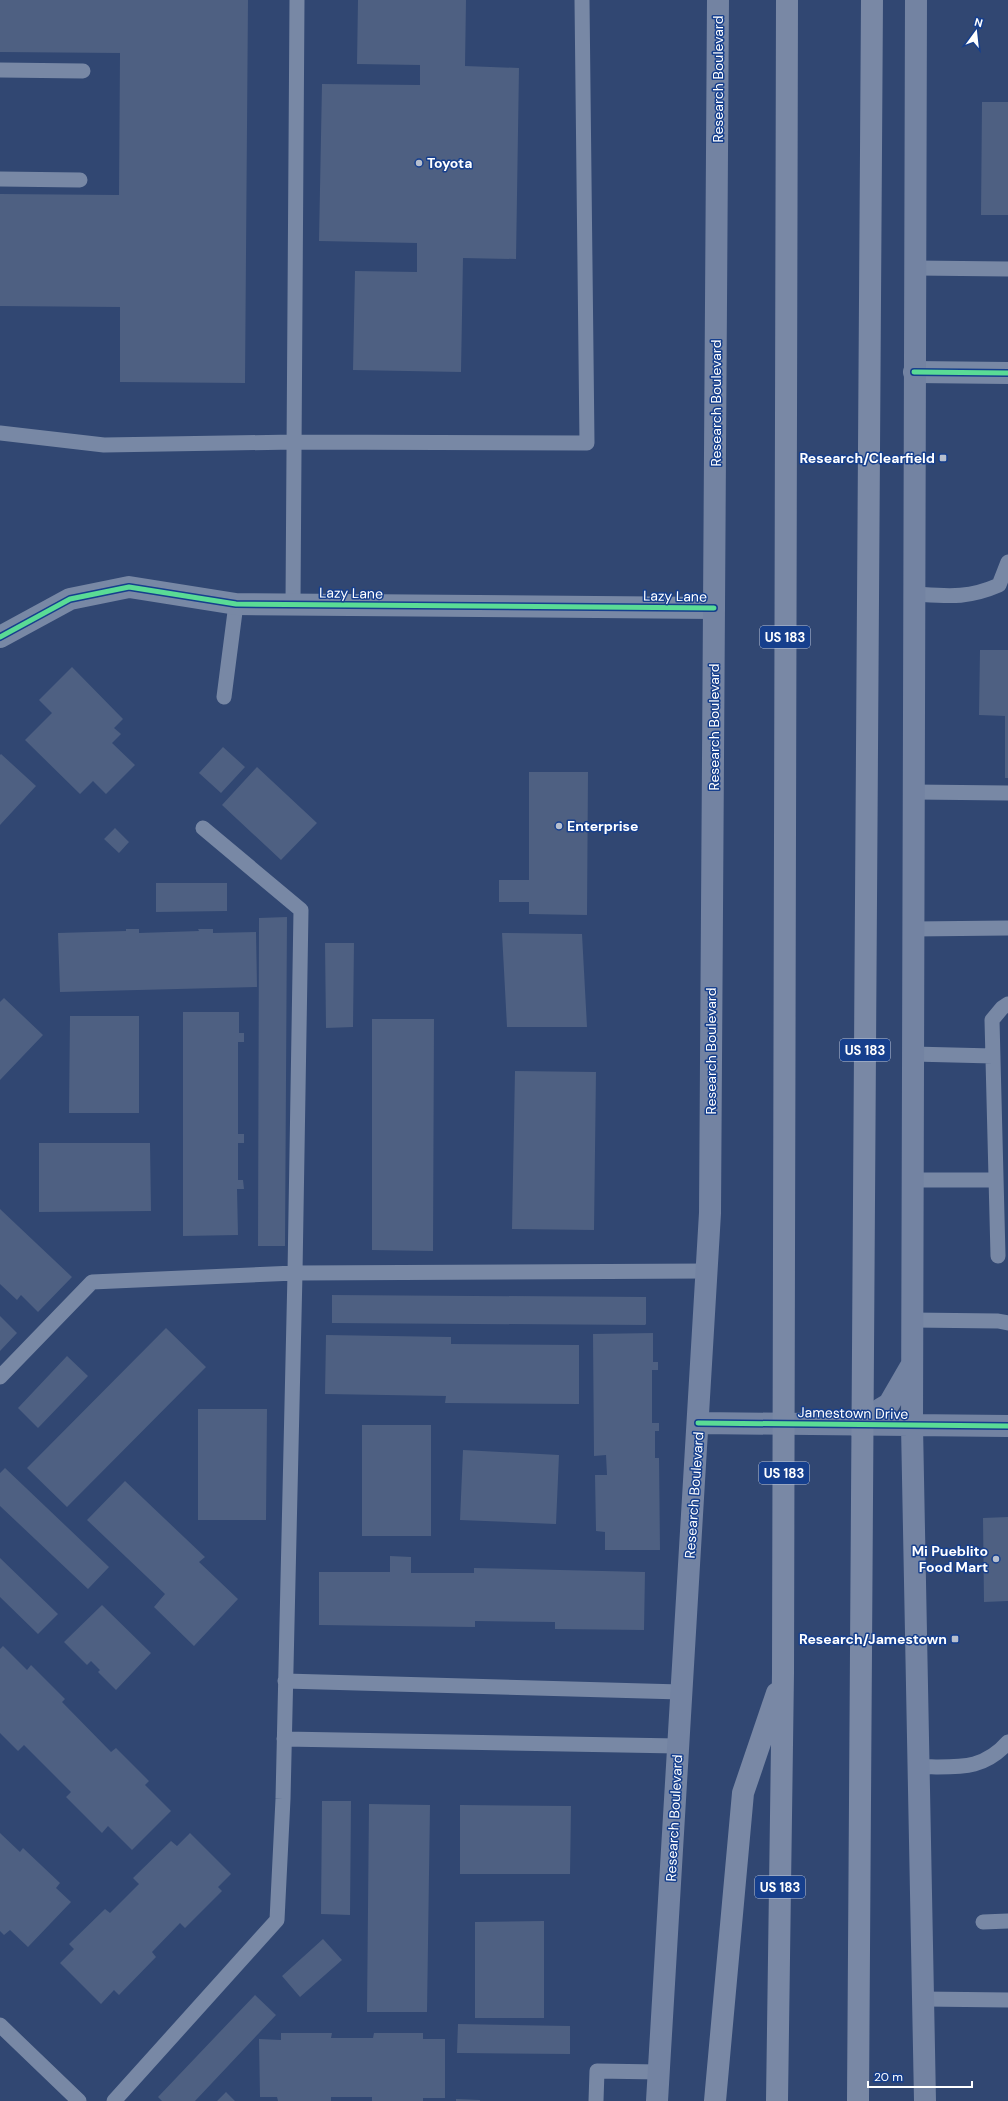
<svg xmlns="http://www.w3.org/2000/svg" width="1008" height="2101" font-family="'DM Sans',sans-serif">
  <rect width="100%" height="100%" fill="#314772"/>
  <path fill="#4e6082" d="M0 0H248L245 383 120 382V307L0 306V194L119 195 120 53 0 52Z
    M358 0H466L465 66 519 68 516 259 463 258 461 372 353 370 355 271 417 272V243L319 241 322 84 420 85V65L357 64Z
    M982 102H1008V215H981Z
    M980 650H1008V778H1005V716L979 715Z
    M72 667 123 719 114 728 121 734 112 743 135 765 106 794 93 781 80 794 25 740 52 713 39 700Z
    M223 747 245 767 221 793 199 773Z
    M1 754 36 786 0 825V755Z
    M257 767 317 823 281 860 222 805Z
    M529 772H588L587 915 529 914V902H499V880H529Z
    M115 828 129 842 119 853 104 839Z
    M156 883H227V911L156 912Z
    M287 917 285 1246H258L259 918Z
    M126 929H139V933L199 931 198 929H213V933L256 932 257 987 60 992 58 933 126 931Z
    M502 933 582 934 587 1027H507Z
    M325 943H354L353 1027 326 1028Z
    M4 998 43 1035 0 1080V1002Z
    M183 1012H239V1033H244V1042H238V1134H244V1143H238V1180H243L244 1189H237L238 1235 183 1236Z
    M70 1016H139V1113H69Z
    M372 1019H434L433 1251 372 1250Z
    M515 1071 596 1072 594 1230 512 1229Z
    M39 1143H150L151 1211 39 1212Z
    M0 1209 72 1277 38 1312 21 1295 17 1300 0 1284Z
    M332 1295 646 1297V1324L645 1325 332 1323Z
    M0 1316 17 1333 0 1351Z
    M166 1328 206 1367 67 1507 27 1468Z
    M653 1333V1362H658V1370H652V1423H659V1431H655V1458H659L660 1550H605V1532L596 1531 595 1475H607L606 1455 594 1456 593 1334Z
    M326 1335 451 1337V1344L579 1345V1404L445 1403 446 1396 325 1394Z
    M67 1356 88 1376 38 1428 18 1408Z
    M198 1409H267L266 1520H198Z
    M362 1425H431V1536H362Z
    M463 1450 559 1455 556 1524 460 1520Z
    M5 1468 109 1567 88 1589 0 1506V1473Z
    M125 1481 205 1557 199 1562 238 1599 194 1646 154 1607 165 1594 87 1520Z
    M1008 1517V1601L984 1602 983 1518Z
    M390 1556 411 1557V1573H474V1568L645 1572 644 1630 555 1629V1622L475 1621V1627L319 1625V1572H390Z
    M0 1558 58 1614 38 1634 0 1597Z
    M102 1605 151 1653 116 1690 98 1672 100 1670 91 1661 87 1665 64 1642Z
    M3 1646 27 1670 31 1665 65 1699 62 1702 111 1752 116 1748 149 1781 145 1785 171 1811 132 1850 108 1826 102 1833 66 1797 71 1792 24 1745 18 1751 0 1733V1649Z
    M322 1801H351L350 1915 321 1914Z
    M369 1804 430 1805 427 2012H367Z
    M460 1805 571 1806 570 1874H460Z
    M0 1833 20 1852 23 1848 60 1883 56 1888 71 1902 28 1947 10 1930 4 1935 0 1931Z
    M190 1833 231 1874 218 1887 222 1891 185 1928 180 1923 152 1952 156 1957 119 1995 114 1990 101 2004 60 1963 74 1949 69 1944 105 1909 110 1913 139 1884 133 1878 171 1841 177 1846Z
    M544 1921V2018H475V1922Z
    M323 1939 342 1960 300 1997 282 1976Z
    M255 1995 276 2015 195 2101H162L158 2097Z
    M458 2024 570 2026V2054L457 2053Z
    M281 2033H332L331 2038H373L374 2033H423V2039H445V2098H423V2101H372V2097H331V2101H278L277 2097H260L259 2039 281 2040Z
    M226 2092 235 2101H217Z
    M456 2099 480 2100V2101H456Z"/>
  <g fill="none" stroke-linecap="round" stroke-linejoin="round">
    <path stroke="#7888a5" stroke-width="15" d="M0 70 83 71
      M0 179 80 180
      M915 268 1008 269
      M0 433 104 445 294 442 587 443 582 0
      M914 594C947 596 967 599 999 585L1008 562
      M293 604 297 0
      M224 697 236 604
      M914 792 1008 793
      M203 828 301 910 295 1273 707 1271
      M913 929 1008 928
      M913 1054 993 1056
      M913 1180H995
      M998 1256 992 1020 1002 1008 1008 1004
      M912 1320 998 1321 1008 1323
      M0 1377 92 1282 295 1273 283 1799 277 1920 114 2101
      M285 1681 681 1692
      M284 1739 678 1746
      M919 1767C955 1766 982 1772 1008 1742
      M983 1922 1008 1921
      M923 1999 1008 2000
      M0 2025 79 2101
      M596 2101 597 2071 659 2072"/>
    <path stroke="#7888a5" stroke-width="22" d="M914 372 1008 373
      M0 637 70 599 129 587 236 604 714 608"/>
    <path stroke="#7383a2" stroke-width="22" d="M916 0 912 1426 925 2101
      M698 1423 1008 1426
      M854 1425 889 1404 911 1366
      M657 2101 710 1213 718 0"/>
    <path stroke="#7988a5" stroke-width="22" d="M715 2101 743 1793 777 1693
      M777 2101 783 1673 787 0
      M858 2101 872 0"/>
    <g stroke="#163f8d" stroke-width="8">
      <path id="cycleway" d="M914 372 1008 373
        M0 637 70 599 129 587 236 604 714 608
        M698 1423 1008 1426"/>
    </g>
    <use href="#cycleway" stroke="#5adb95" stroke-width="5"/>
  </g>
  <g fill="#b7bfce" stroke="#163f8d" stroke-width="1.5">
    <circle cx="419" cy="163" r="4"/>
    <rect x="939" y="454" width="8" height="8" rx="2"/>
    <circle cx="559" cy="826" r="4"/>
    <circle cx="996" cy="1559" r="4"/>
    <rect x="951" y="1635" width="8" height="8" rx="2"/>
  </g>
  <g text-anchor="middle" stroke-width="3" stroke-linejoin="round" paint-order="stroke">
    <g fill="#163f8d" stroke="#b9c5dd" stroke-width="1">
      <rect x="760" y="626" width="50" height="22" rx="3"/>
      <rect x="840" y="1039" width="50" height="22" rx="3"/>
      <rect x="759" y="1462" width="50" height="22" rx="3"/>
      <rect x="755" y="1876" width="50" height="22" rx="3"/>
    </g>
    <g font-size="13" font-weight="bold" fill="#fff">
      <text x="785" y="642">US 183</text>
      <text x="865" y="1055">US 183</text>
      <text x="784" y="1478">US 183</text>
      <text x="780" y="1892">US 183</text>
    </g>
    <g font-size="14" fill="#fff" stroke="#163f8d">
      <text transform="translate(718 79) rotate(-90)" y="5">Research Boulevard</text>
      <text transform="translate(716 403) rotate(-90)" y="5">Research Boulevard</text>
      <text transform="translate(351 593) rotate(1)" y="5">Lazy Lane</text>
      <text transform="translate(675 596) rotate(1)" y="5">Lazy Lane</text>
      <text transform="translate(714 727) rotate(-90)" y="5">Research Boulevard</text>
      <text transform="translate(711 1051) rotate(-90)" y="5">Research Boulevard</text>
      <text transform="translate(853 1413) rotate(1)" y="5">Jamestown Drive</text>
      <text transform="translate(694 1495) rotate(-86)" y="5">Research Boulevard</text>
      <text transform="translate(674 1818) rotate(-87)" y="5">Research Boulevard</text>
    </g>
    <g font-size="14" font-weight="bold" fill="#fff" stroke="#163f8d" text-anchor="end">
      <text x="427" y="168" text-anchor="start">Toyota</text>
      <text x="935" y="463">Research/Clearfield</text>
      <text x="567" y="831" text-anchor="start">Enterprise</text>
      <text x="988" y="1556">Mi Pueblito<tspan x="988" dy="16">Food Mart</tspan></text>
      <text x="947" y="1644">Research/Jamestown</text>
    </g>
  </g>
  <g transform="translate(976 32) rotate(15)" stroke="#163f8d" stroke-width="3" paint-order="stroke">
  <path d="M0-3L7 15L0 10L-7 15Z" fill="#ffffff"/>
  <text y="-6" font-size="11" font-weight="bold" text-anchor="middle" fill="#ffffff">N</text>
  </g>
  <path d="M868 2081v6h104v-6" fill="none" stroke="#ffffff" stroke-width="2"/>
  <text x="874" y="2081" font-size="12" fill="#ffffff" stroke="#163f8d" stroke-width="3" paint-order="stroke">20 m</text>
</svg>
